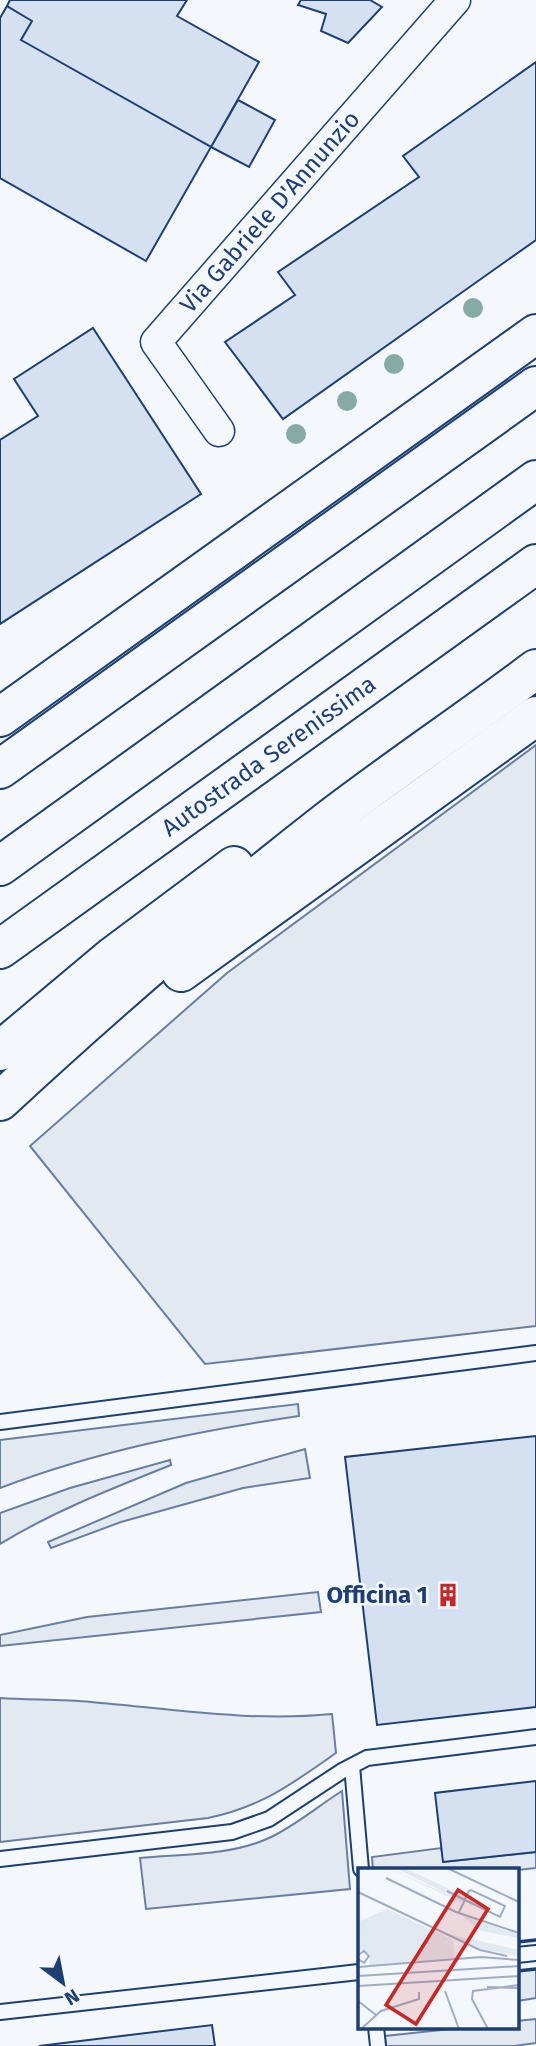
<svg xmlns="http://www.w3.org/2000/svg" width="536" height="2046" font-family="'Fira Sans',sans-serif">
  <rect width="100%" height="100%" fill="#f4f7fb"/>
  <path fill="#e3e9f0" stroke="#687fa3" stroke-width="2" d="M536 745V1326L205 1364 30 1146 227 973Z
    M298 1404 299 1416C197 1431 97 1451 0 1488V1440Z
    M305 1449 310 1478 243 1488 121 1522 51 1548 48 1542 186 1483Z
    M170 1460 171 1465C113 1488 54 1511 0 1544V1513L70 1488Z
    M318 1592 321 1612 0 1646V1635L87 1617Z
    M0 1698C30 1700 61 1699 91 1702 172 1709 251 1722 332 1714L336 1753C292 1784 261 1807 208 1818L0 1842Z
    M342 1791 350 1889 146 1909 140 1858C182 1854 230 1856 269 1838 295 1826 318 1806 342 1791Z
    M441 1848 444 1862 536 1852V1868L517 1870 373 1869 372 1857Z
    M536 1969V1998L517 2001V1971Z
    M536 2019V2043L514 2046H386L385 2036 469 2027H517V2021Z"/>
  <path fill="#d5e0f0" stroke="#1d3f73" stroke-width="2" d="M10 0H187L177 16 259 62 211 147 21 40 32 21 7 6Z
    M301 0H370L382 7 348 43 321 31 326 14 298 5Z
    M7 6 32 21 21 40 211 147 146 261 0 178V18Z
    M536 62V240L283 419 225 342 295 295 278 272 419 177 403 156Z
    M238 100 275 120 249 167 211 147Z
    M93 328 201 494 0 624V440L38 416 14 379Z
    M536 1436V1707L377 1725 345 1457Z
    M536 1781V1852L443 1862 435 1793Z
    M212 2025 215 2046H39Z"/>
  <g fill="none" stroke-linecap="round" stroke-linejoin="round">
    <g stroke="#1d3f73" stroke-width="18">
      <path id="lane" d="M0 1422 536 1353
        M352 1766 361 1869
        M0 1859 232 1832 269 1819 342 1771 367 1758 536 1737
        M517 1955 536 1953
        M0 2012 359 1972
        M376 2027 378 2046"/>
    </g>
    <g stroke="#1d3f73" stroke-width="33">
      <g id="street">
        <path id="s1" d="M219 431 156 342 455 0"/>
      </g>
    </g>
    <g stroke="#1d3f73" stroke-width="42">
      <g id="highway">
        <path d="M0 717 536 334"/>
        <path d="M0 769 536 386"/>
        <path d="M0 866 536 480"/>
        <path id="s2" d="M0 949 536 564"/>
        <path d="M181 972 536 716"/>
        <path d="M0 1051 112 957 234 866"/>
        <path d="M0 1101C105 1004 213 910 326 822 395 769 467 721 536 669"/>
      </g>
    </g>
    <use href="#lane" stroke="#f4f7fb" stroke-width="14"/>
    <use href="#street" stroke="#f4f7fb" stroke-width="30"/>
    <use href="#highway" stroke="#f4f7fb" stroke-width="38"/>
    <path stroke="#1d3f73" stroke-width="3.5" d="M517 1942 536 1940
      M517 1971 536 1969"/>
  </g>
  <g fill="#86aba6">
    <circle cx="473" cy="308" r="10"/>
    <circle cx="394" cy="364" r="10"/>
    <circle cx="347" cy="401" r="10"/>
    <circle cx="296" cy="434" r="10"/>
  </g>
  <defs>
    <g id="building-bare" transform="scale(1.89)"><path d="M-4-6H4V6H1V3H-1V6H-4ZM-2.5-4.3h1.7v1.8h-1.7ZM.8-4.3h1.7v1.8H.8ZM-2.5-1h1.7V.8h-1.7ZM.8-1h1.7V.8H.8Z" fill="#c62828" stroke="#f4f7fb" stroke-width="2.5" paint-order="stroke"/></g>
  </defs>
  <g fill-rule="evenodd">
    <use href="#building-bare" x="448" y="1595"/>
  </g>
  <g text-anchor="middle" stroke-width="5" stroke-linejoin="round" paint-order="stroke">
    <g font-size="24" fill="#1d3f73" stroke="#f4f7fb">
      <text dy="8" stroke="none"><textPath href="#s1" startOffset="282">Via Gabriele D'Annunzio</textPath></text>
      <text dy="8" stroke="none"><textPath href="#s2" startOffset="331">Autostrada Serenissima</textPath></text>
    </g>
    <g font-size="24" font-weight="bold" fill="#1d3f73" stroke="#f4f7fb" text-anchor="end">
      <text x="428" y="1603">Officina 1</text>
    </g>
  </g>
  <g transform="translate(358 1868)">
    <rect width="161" height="161" fill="#f4f7fb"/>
    <path d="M30 0 96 29 37 0H47L108 29 104 35ZM29 41 95 72 97 90 11 98 12 86 0 81V54ZM101 45 161 67V70L123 63ZM91 66 161 82V88L123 81Z" fill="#e3e9f0"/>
    <path fill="none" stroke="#9eadc5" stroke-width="2" d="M89 0 161 34M28 10 98 44 161 65M89 23 107 32 142 49 147 38 113 22 111 23 108 28 107 32 101 44M0 24 122 82 149 88M0 87 6 83 11 88 6 95 0 91M0 99 123 89 161 92M0 108 161 98M0 118 161 108M129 119 161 120M87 123 101 161M0 133 18 147M3 161 23 143 61 131V124M130 161 114 131 115 123 161 117"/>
    <path fill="#c62828" fill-opacity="0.15" stroke="#c62828" stroke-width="3.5" d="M100 22 130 41 58 156 28 137Z"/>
    <rect width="161" height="161" fill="none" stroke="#1d3f73" stroke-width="3.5"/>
  </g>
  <g transform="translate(63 1983) rotate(148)" stroke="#f4f7fb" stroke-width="5" paint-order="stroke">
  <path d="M0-5L12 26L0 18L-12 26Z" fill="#1d3f73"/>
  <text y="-10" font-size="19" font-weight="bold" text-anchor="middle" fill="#1d3f73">N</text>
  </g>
</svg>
